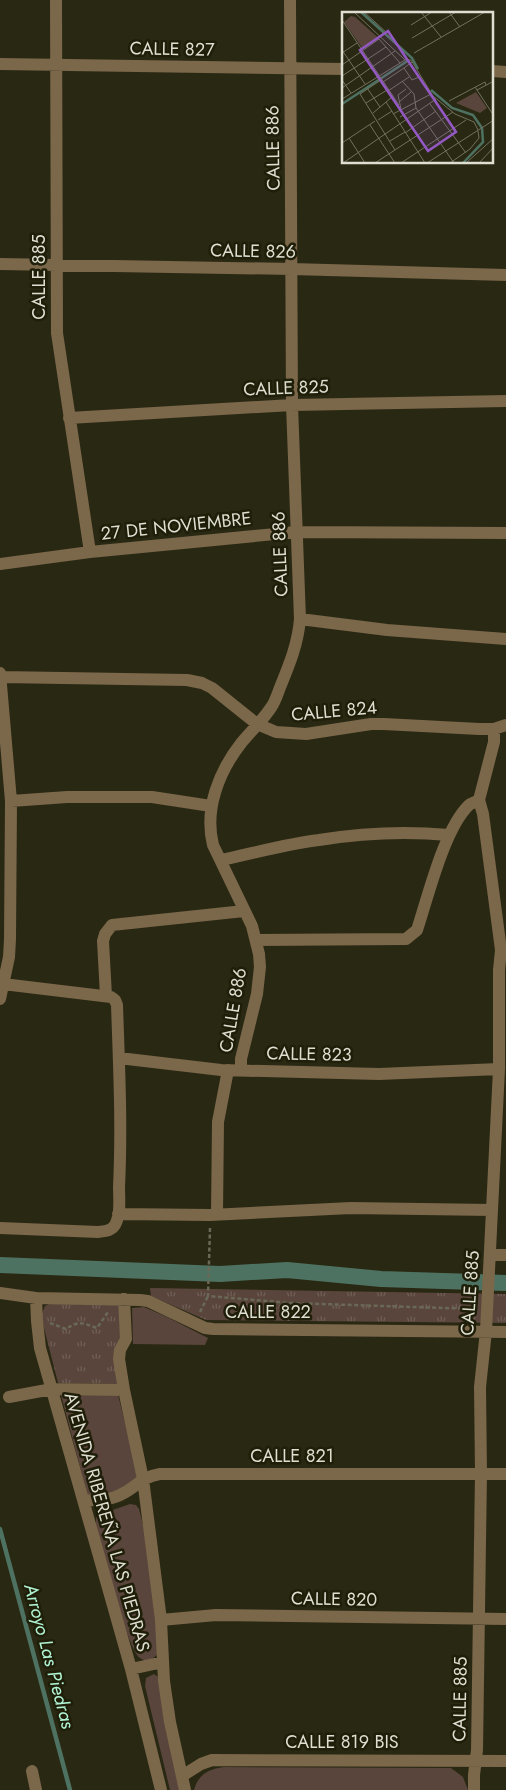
<svg xmlns="http://www.w3.org/2000/svg" width="506" height="1790" font-family="Jost,sans-serif">
  <defs>
    <pattern id="park-tufts" width="24" height="20" patternUnits="userSpaceOnUse" patternTransform="scale(1.25)"><rect width="24" height="20" fill="#59453b"/><path d="M3 7l-1-3M5 7V3M7 7l1-3M15 17l-1-3M17 17v-4M19 17l1-3" fill="none" stroke="#705f56"/></pattern>
  </defs>
  <rect width="100%" height="100%" fill="#292813"/>
  <path fill="#59453b" d="M144 1307 167 1317 208 1338 205 1345 133 1344 132 1308Z
    M61 1395H118L139 1477 128 1488 88 1497Z
    M130 1504 136 1505 139 1509C152 1557 159 1606 157 1655 152 1659 146 1663 140 1658 127 1649 102 1547 96 1526V1518L101 1514Z
    M154 1674 160 1678 182 1790H170L145 1686 146 1678Z
    M224 1767 451 1768 463 1777 468 1790H194C198 1775 208 1769 224 1767Z"/>
  <path fill="url(#park-tufts)" d="M150 1288 506 1294V1323L206 1320 151 1296Z
    M51 1303 121 1304 119 1384 58 1383 41 1316 45 1306Z"/>
  <g fill="none" stroke-linecap="round" stroke-linejoin="round">
    <path stroke="#4e7261" stroke-width="4.5" d="M0 1529 70 1790"/>
    <path stroke="#4e7261" stroke-width="16" d="M0 1265 220 1274 287 1270 381 1279 506 1283"/>
    <path stroke="#6a6957" stroke-width="2.5" stroke-dasharray="4 2.5" stroke-linecap="butt" d="M210 1228 208 1296 290 1303 475 1309
      M200 1312 208 1296
      M50 1323 66 1329C79 1320 82 1323 97 1328L108 1312"/>
    <path stroke="#7b674a" stroke-width="12" d="M56 0 57 333 90 552
      M0 64 344 69
      M492 71 506 72
      M0 264 292 269 506 275
      M69 418 292 405 506 401
      M0 564 90 552 296 532 506 533
      M300 619 387 630 506 639
      M0 673 11 801 10 939 9 957 0 999
      M1 677 187 680 202 683 212 688 257 724 276 732 306 734 371 724H384L479 729H494L506 725
      M11 801 67 797H152L211 806
      M221 860C254 853 286 844 319 840 362 833 405 831 449 835
      M256 940 406 939 417 930C428 897 444 829 469 805 471 803 476 802 479 800L494 742V729
      M106 996 103 941 105 934 112 925 244 911
      M119 1058 221 1070 379 1074 499 1069
      M241 1070V1059L257 994 260 967 259 954 252 926 213 845C204 809 219 771 242 742 252 730 264 719 272 706 276 700 278 692 281 685 290 663 298 643 300 619L292 405 290 0
      M217 1213 218 1122 228 1070
      M118 1214 210 1215 351 1208 492 1210
      M0 1228 98 1232C105 1231 111 1231 115 1225 121 1214 119 1199 119 1187 122 1126 119 1065 117 1005L115 1000 111 997 3 984
      M490 1255H506
      M0 1293 36 1298 140 1300 148 1301 205 1328 213 1329 506 1332
      M36 1298 37 1321 40 1348 131 1669 161 1790
      M124 1299 126 1339 120 1350 119 1359 124 1390 143 1479 161 1620 164 1681 170 1722 185 1790
      M9 1397 52 1389 124 1390
      M84 1501C94 1500 106 1500 115 1497 134 1491 139 1477 160 1474H506
      M161 1620 216 1615 506 1619
      M131 1669 163 1662
      M32 1771 36 1790
      M182 1776 201 1764 212 1760 506 1761
      M474 1790V1775L477 1750 481 1473 480 1387 486 1331 499 1069V970L501 950 483 814 479 800"/>
  </g>
  <g text-anchor="middle" stroke-width="5" stroke-linejoin="round" paint-order="stroke">
    <g font-size="18" fill="#deded1" stroke="#1f1e09">
      <text transform="translate(172 49) rotate(1)" y="6">CALLE 827</text>
      <text transform="translate(273 148) rotate(-91)" y="6">CALLE 886</text>
      <text transform="translate(253 251) rotate(1)" y="6">CALLE 826</text>
      <text transform="translate(39 277) rotate(-90)" y="6">CALLE 885</text>
      <text transform="translate(286 388) rotate(-2)" y="6">CALLE 825</text>
      <text transform="translate(176 526) rotate(-6)" y="6">27 DE NOVIEMBRE</text>
      <text transform="translate(280 554) rotate(-92)" y="6">CALLE 886</text>
      <text transform="translate(334 711) rotate(-5)" y="6">CALLE 824</text>
      <text transform="translate(233 1010) rotate(-80)" y="6">CALLE 886</text>
      <text transform="translate(309 1054) rotate(1)" y="6">CALLE 823</text>
      <text transform="translate(470 1293) rotate(-86)" y="6">CALLE 885</text>
      <text x="268" y="1318">CALLE 822</text>
      <text x="292" y="1462">CALLE 821</text>
      <text transform="translate(107 1522) rotate(74)" y="6">AVENIDA RIBEREÑA LAS PIEDRAS</text>
      <text transform="translate(334 1599) rotate(1)" y="6">CALLE 820</text>
      <text transform="translate(460 1699) rotate(-89)" y="6">CALLE 885</text>
      <text x="342" y="1748">CALLE 819 BIS</text>
    </g>
    <g font-size="19" font-style="italic" fill="#b0f3d4" stroke="#1f1e09">
      <text transform="translate(50 1656) rotate(75)" y="7">Arroyo Las Piedras</text>
    </g>
  </g>
  <g transform="translate(342 12)">
    <rect width="151" height="151" fill="#292813"/>
    <path d="M9 4 13 5 42 31 36 26 21 37 2 10ZM134 80 145 96 138 101 114 91Z" fill="#59453b"/>
    <path fill="none" stroke="#4e7261" stroke-width="2.5" d="M19 0 70 46 76 57M89 78 110 96 131 103 140 116 141 130 121 151M0 92 67 48"/>
    <path fill="none" stroke="#71715f" stroke-width="1" d="M12 0 63 48H69L91 84 113 102 132 110 136 118M22 0 45 21M79 0 99 25M107 0 118 15M0 8 57 93M69 13 90 0M70 26 114 0M37 27 58 51M0 38 23 72M0 41 15 31M72 41 143 0M70 50 62 56 70 68 77 65M0 53 37 27M0 64 44 35M0 68 9 81M39 68 18 82 53 138M60 69 72 82 74 96 112 151M41 70 62 56M133 75 152 104M0 76 53 39M25 76 38 95M135 78 152 69M46 79 67 65M0 87 63 48M107 89 143 70 144 73M44 90 83 151M57 90 69 80M24 91 45 78M88 92 124 141M59 97 56 83 64 77M31 101 50 85M51 102 89 82M58 105 74 96M36 108 50 99M28 113 53 151M63 121 94 99M7 126 23 151M48 129 63 120M0 131 33 109M1 151 94 87M33 151 111 100M59 151 124 108M85 151 152 108M108 151 128 137 137 126 136 119M124 151 152 126M137 151 152 135"/>
    <path fill="#9458c4" fill-opacity="0.15" stroke="#9458c4" stroke-width="2.5" d="M46 19 114 120 86 139 18 38Z"/>
    <rect width="151" height="151" fill="none" stroke="#deded1" stroke-width="2.5"/>
  </g>
</svg>
